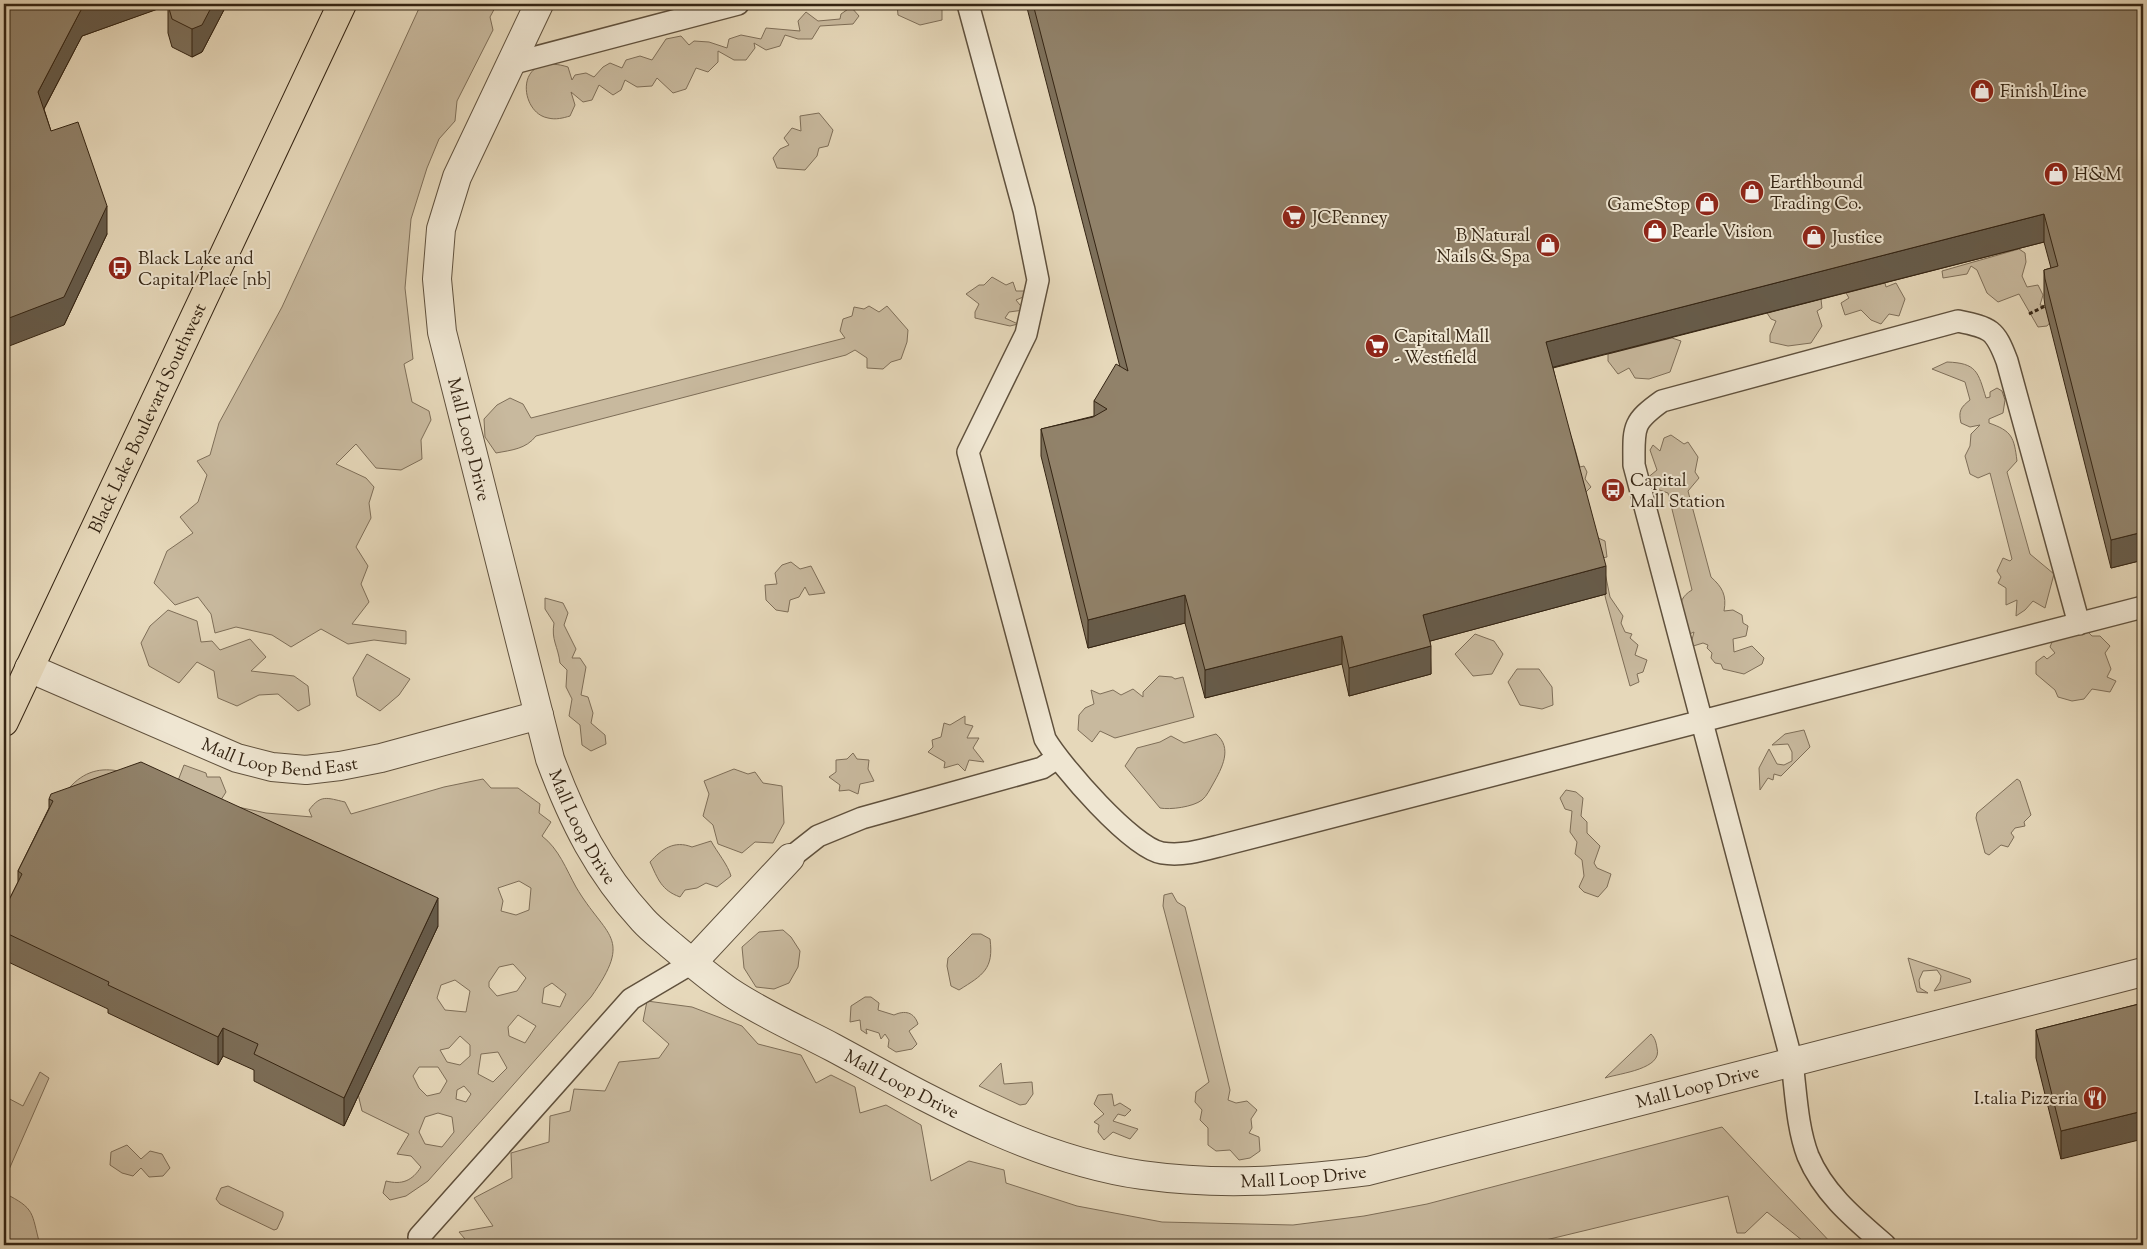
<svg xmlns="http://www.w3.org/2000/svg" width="2147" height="1249" font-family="'Sorts Mill Goudy',serif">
  <rect width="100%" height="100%" fill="#e6d8ba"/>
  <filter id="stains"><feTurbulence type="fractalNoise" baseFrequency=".004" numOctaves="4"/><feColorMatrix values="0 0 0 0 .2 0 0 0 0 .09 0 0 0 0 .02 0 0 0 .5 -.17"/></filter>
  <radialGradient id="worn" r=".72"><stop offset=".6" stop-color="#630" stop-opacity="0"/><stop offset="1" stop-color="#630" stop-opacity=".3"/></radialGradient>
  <path fill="#c8b99e" stroke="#7e6e58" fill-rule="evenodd" d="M421 4H497L490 17 493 30 457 101 455 121 439 139 427 168 411 219 405 288 413 359 404 364 412 402 429 411 431 420 421 440 422 459 401 470 376 468 356 444 336 464 366 478 374 487 369 503 371 518 356 547 368 566 361 584 369 602 352 624 406 631V644L374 640 348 644 321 629 291 647 272 635 236 627 215 633 211 614 198 597 175 605 154 583 167 551 193 533 180 517 198 502 207 475 197 461 210 455 219 423 282 307Z
    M897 4H942V20L920 25 898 15Z
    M851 7 859 16 853 24 820 26 812 39H798L785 35 780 46 766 50 754 43 755 48 746 60H734L718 51V62L708 72 696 68 686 89 673 93 657 78 652 86 637 87 625 80 621 90 613 95 599 85 592 100 583 102 571 92 575 105 570 116C563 118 556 120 548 118 519 113 513 50 568 67L572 80 575 75 586 73 594 77 603 67 610 63 622 68 626 60 640 56 652 60 666 39 681 36 689 45 694 41 709 42 727 48 729 39 741 35 761 39 766 28 800 31 798 21 806 12 818 21 840 19 841 14Z
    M819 113 833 130 828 146 819 148 817 156 805 170 777 168 773 158 780 149 789 145 784 138 792 128 801 131 800 116Z
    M2019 249 2025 253 2026 262 2022 276 2027 287 2038 285 2043 295 2040 305 2048 306 2053 319 2047 326 2038 327 2019 294 1998 302 1987 293 1977 270 1971 266 1967 274 1943 278 1942 271Z
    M992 277 1006 285 1013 282 1016 291H1028V295L1016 300 1024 310 1009 312 1005 318 1018 324 1010 326 975 318V312L979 304 966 294 979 285H984Z
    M1885 283 1886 287 1896 283 1905 299 1899 316 1889 314 1881 324 1871 320 1861 310 1845 315 1841 303 1849 298 1846 293Z
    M1821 299 1822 308 1817 311 1822 326 1811 343 1788 346 1770 342V335L1776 321 1771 319 1767 313Z
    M869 306 879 312 887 306 908 330 907 342 901 359 891 362 883 369 867 368V358L855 350 846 355 536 436C526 449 512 450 496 453L485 437 484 419 497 405 510 398 523 404 531 418 845 338 840 331 843 319 852 316 854 307 864 309Z
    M1672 338 1681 341 1670 372 1649 379 1635 378 1629 368 1618 374 1608 361V354Z
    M1947 362C1977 363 1978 372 1986 398L1990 397V392L1997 388 2002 391 2005 400 2003 413 1989 419V423C2012 431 2014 437 2017 461L2007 472 2030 554 2054 574 2045 608 2033 601 2025 610 2016 616 2017 600 2006 605V588L1998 583 2001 577 1997 571 2003 558 2010 561 2012 559 1990 473 1978 478 1970 474 1965 456 1970 446 1971 434 1980 425 1970 427 1961 423C1958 411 1961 407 1970 400L1965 382 1932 369Z
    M1565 425C1571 431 1577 457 1580 467L1584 466 1587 472 1585 479 1591 487 1584 494 1596 537 1605 541 1607 557 1602 558 1610 597 1623 616 1621 623 1625 632 1632 634 1630 638 1638 645 1635 655 1647 660 1643 672 1637 674 1639 682 1630 686 1606 600Z
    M1671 435 1684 444 1688 442 1698 457 1695 472 1699 478 1688 491 1711 577C1722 587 1727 595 1724 611L1733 610 1742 615 1743 623 1748 626 1746 636 1733 639 1734 652 1752 646 1764 658 1762 664 1744 674 1723 669 1721 664 1715 663 1711 658 1712 653 1707 648 1708 645 1703 643 1690 647 1694 632 1685 636C1681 618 1673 601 1692 590L1668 493 1651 487 1646 479 1657 470 1650 450 1653 445 1660 451 1664 438Z
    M791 562 800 569 811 566 825 593 809 595 805 587 799 597 790 600 788 612 776 610 766 600 765 585 777 584 775 573 782 565Z
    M545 598 563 603 568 613 564 625 576 649 572 658H580L586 667 581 695 588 697 593 713 591 723 605 735 606 744 591 751 582 745 580 725 569 716 572 699 566 687 567 670 560 663C558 646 551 640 554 623L545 609Z
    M168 610 197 621 201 642 212 641 220 650 250 639 266 657 251 671 294 676 308 686 310 705 298 711 278 694 259 695 237 706 218 698 214 671 197 662 179 683 149 666 141 643 150 626Z
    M2086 630 2092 636H2100L2110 646 2105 653 2111 669 2107 677 2116 681 2110 692 2092 689 2084 699 2072 701 2058 697 2055 690 2036 674V662L2044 656 2047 659 2055 653 2050 647 2054 637Z
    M1475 634 1494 641 1503 654 1492 674 1473 676 1455 654Z
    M367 654 410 679 399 695 380 711 357 696 353 678Z
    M1517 669H1539L1552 687 1553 705 1542 709 1520 705 1508 682Z
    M1159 676 1172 677 1175 679 1183 677 1194 717 1115 738 1100 731 1092 742 1078 730 1079 715 1085 708 1094 704 1091 690 1100 694 1113 690 1121 695 1133 689 1143 697V692Z
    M965 716V724L973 726 967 738H979L973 748 984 762 969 760 965 771 958 764 944 768 945 762 928 752 933 747 932 740 941 737 944 723 950 725Z
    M1804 730 1810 747 1781 776 1774 774 1773 780 1768 778 1760 790 1759 768 1769 749 1777 764 1784 765 1792 761V752L1788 744 1772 745 1785 734Z
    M1216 734C1233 748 1222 768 1213 784 1210 789 1207 796 1202 800 1193 807 1170 810 1160 808L1125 766 1137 748 1160 742 1171 736 1184 743Z
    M853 753 857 759 869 760 868 769 874 781 860 784 858 794 849 790 839 791 840 785 829 777 836 772V760L847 759Z
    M184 765 206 773 207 777H220L226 792 219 803 266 813 312 817 309 810C321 794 327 798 345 802L351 814 444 787 483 779 491 788H518L540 804 539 813 551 822 542 836C559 849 566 869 576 887 606 938 634 936 591 997L428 1181 406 1196 390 1200 383 1193 386 1181C402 1185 412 1181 421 1167L411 1156 397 1154 409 1134 362 1111 358 1094 65 793C97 751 134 776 174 791ZM519 881 531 888 529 910 516 915 501 911 503 901 498 888ZM513 964 526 978 517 991 497 996 489 987V982L499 967ZM455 980 470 991 466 1012 445 1010 437 998 441 985ZM552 983 566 994 560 1007 542 1003 544 988ZM518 1015 536 1026 525 1043 509 1036 508 1027ZM460 1036 470 1045V1056L460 1065 447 1062 440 1050 449 1048ZM498 1052 507 1068 493 1082 478 1074 481 1054ZM419 1067H438L447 1081 440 1093 427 1096 419 1088 413 1076ZM464 1086 471 1094 466 1102 456 1099 457 1090ZM438 1113 452 1117 454 1132 442 1147 425 1144 419 1132 425 1117Z
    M734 769 748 774 755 772 763 783 782 786 784 823 773 843 755 842 742 853 718 844 713 825 703 816 709 794 704 781Z
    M2017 779 2020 781 2031 815 2024 822 2025 826 2015 828 2011 833 2014 837 2008 847 2001 845 1989 855 1985 853 1976 818 1977 813Z
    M1566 790 1576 792 1583 798 1581 816 1587 822V833L1600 846 1594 863 1597 868 1611 874 1607 887 1598 897 1584 892 1579 887 1584 876 1582 860 1575 854 1577 842 1570 832 1572 811 1565 809 1560 798Z
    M711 841C717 852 728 865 731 876L717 887 706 883 697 888 685 890 680 897C661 890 658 879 650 862 662 849 674 840 692 847Z
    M1172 893 1177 902 1185 907 1230 1090 1228 1100 1236 1103 1247 1101 1257 1110 1251 1119 1252 1128 1249 1133 1259 1137 1260 1151 1250 1158 1239 1160 1230 1150 1216 1151 1208 1145V1128L1200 1120 1202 1110 1195 1102 1196 1092 1209 1082 1163 906 1164 895Z
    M783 930 791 937 800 951 798 967 789 983 774 989 756 987 744 968 742 947 759 932Z
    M972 934H981L990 939C994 969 983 975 959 990L951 986 947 966 948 958Z
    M1908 958 1970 979 1971 982 1934 991 1940 982 1941 976 1937 970 1923 971 1919 980 1920 988 1928 993 1917 992Z
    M865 997H871L879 1003 878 1010 894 1015C905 1010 914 1012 918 1024L909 1031 917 1044 912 1049 896 1052 888 1047 889 1040 885 1034 881 1039 879 1033 866 1029 867 1034 861 1030 860 1020 850 1022 851 1006Z
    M647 1001 692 1007 742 1026 758 1044 801 1055 816 1083 831 1075 855 1087 860 1113 886 1105 921 1125 931 1181 969 1161 1004 1170 1006 1183 1077 1206 1162 1222 1293 1225 1364 1216 1427 1204 1722 1127 1833 1245H1808L1767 1212 1745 1233H1737L1728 1196 1525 1245H470L459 1232 493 1226 474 1198 512 1178 511 1153 549 1142 550 1116 570 1111 574 1089 605 1091 619 1062 659 1058 669 1044 643 1021Z
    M1651 1034C1655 1038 1656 1042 1657 1048 1663 1069 1621 1073 1605 1078Z
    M1001 1063 1004 1084 1032 1082 1033 1094 1026 1104 1020 1105 979 1086Z
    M40 1072 49 1078 4 1181V1096L23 1106Z
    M1112 1094 1114 1106 1120 1103 1131 1110 1125 1116 1118 1114 1113 1121 1138 1129 1130 1139 1113 1132 1104 1140 1098 1132 1099 1125 1094 1122 1104 1114 1094 1104 1098 1095Z
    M127 1145 141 1159 150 1151 162 1154 170 1168 163 1176 149 1177 141 1168 133 1176 122 1173 110 1165 111 1152Z
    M228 1186 283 1212V1216L277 1229 274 1230 220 1204 216 1199 221 1188Z
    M4 1193C36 1209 31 1212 40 1245H6Z"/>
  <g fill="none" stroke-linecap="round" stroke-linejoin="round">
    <g stroke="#60513d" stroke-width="24">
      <path id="service" d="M968 4 1024 210 1038 280 1026 334 968 452 1045 739C1061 766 1132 848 1162 853 1182 856 1200 851 1219 846L2143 607
        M510 64 738 4
        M790 858 818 836 862 818 1042 768 1057 758
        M419 1237 631 999 692 963
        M1885 1245C1855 1219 1824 1194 1808 1156 1797 1127 1796 1093 1792 1062L1634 465C1634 428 1631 423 1662 401L1958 321C1991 328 1995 329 2007 361L2079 624"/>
    </g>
    <g stroke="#60513d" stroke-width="30">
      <g id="minor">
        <path id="s1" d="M539 4 457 177 441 229 437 279 442 332 550 759C573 821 598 871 643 920 652 930 663 938 672 946 691 962 710 978 730 992 763 1014 800 1030 834 1048 932 1101 1032 1159 1142 1175 1222 1186 1289 1181 1368 1171L2143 972"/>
        <path id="s2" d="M29 668 237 758 272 767 306 770 340 766 381 758 539 715"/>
        <path d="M692 963 790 858"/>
      </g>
    </g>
    <g stroke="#342413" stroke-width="30">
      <g id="primary">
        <path id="s3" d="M4 722 342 4"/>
      </g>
    </g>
    <path stroke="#342413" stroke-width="3" stroke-dasharray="4 2.5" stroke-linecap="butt" d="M2029 314 2045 306"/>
    <use href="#service" stroke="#efe6d2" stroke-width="21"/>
    <use href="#minor" stroke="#efe6d2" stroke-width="28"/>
    <use href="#primary" stroke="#e6d8ba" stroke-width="28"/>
  </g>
  <path fill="#7d705b" stroke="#342413" d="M4 4H227L202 52 192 57 172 47 168 33V5L82 36 44 109 51 131 107 234 64 325Z
    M1026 4H2143V560L2111 568 2045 306 2044 298V270L2051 268 2044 242 1553 368 1606 594 1430 641 1431 674 1349 696 1342 664 1205 698 1185 623 1088 648 1041 456V429L1094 416V401L1120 367Z
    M49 799 438 926 344 1126 254 1081V1070L223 1056 218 1065 108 1013V1009L4 960V910L18 882V871L49 808Z
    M2143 1003 2061 1159 2036 1058V1030Z"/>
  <path fill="#665b4a" stroke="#342413" d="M94 4H172L82 36 38 120V92L82 8Z
    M213 4H227L202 52 192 57V29Z
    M107 206V234L64 325 4 348V320Z
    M2044 214V242L1546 369V342Z
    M2143 532V560L2111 568V540Z
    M1606 566V594L1423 643V615Z
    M1185 595V623L1088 648V620Z
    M1342 636V664L1205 698V670Z
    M1431 646V674L1349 696V668Z
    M438 898V926L344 1126V1098Z
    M223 1028V1056L218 1065V1037Z
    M2143 1111V1139L2061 1159V1131Z"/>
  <path fill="#91826a" stroke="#342413" d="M4 4H94L82 8 38 92 51 131 78 122 107 206 64 297 4 320Z
    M168 4H213L202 25 192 29 172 19 168 5Z
    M1033 4H2143V532L2111 540 2045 279 2044 270 2058 266 2044 214 1546 342 1606 566 1423 615 1431 646 1349 668 1342 636 1205 670 1185 595 1088 620 1041 429 1093 417 1107 409 1094 401 1116 364 1128 371Z
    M141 762 438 898 344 1098 254 1054 258 1044 223 1028 218 1037 108 985 109 982 4 932V910L22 874 18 871 53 801 49 799 51 794Z
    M2143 1003V1111L2061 1131 2036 1030Z"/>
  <defs>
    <g id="shop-disc" transform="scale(1.25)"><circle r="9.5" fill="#8f2418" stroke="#efe6d2"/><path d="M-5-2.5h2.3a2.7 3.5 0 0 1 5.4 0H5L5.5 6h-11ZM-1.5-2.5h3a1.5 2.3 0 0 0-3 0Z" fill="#fff"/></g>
    <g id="supermarket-disc" transform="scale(1.25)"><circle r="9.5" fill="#8f2418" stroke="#efe6d2"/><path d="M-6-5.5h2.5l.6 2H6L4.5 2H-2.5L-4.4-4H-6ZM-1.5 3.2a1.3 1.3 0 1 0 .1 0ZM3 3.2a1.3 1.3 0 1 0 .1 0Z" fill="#fff"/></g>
    <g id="bus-disc" transform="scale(1.25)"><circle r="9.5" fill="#8f2418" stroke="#efe6d2"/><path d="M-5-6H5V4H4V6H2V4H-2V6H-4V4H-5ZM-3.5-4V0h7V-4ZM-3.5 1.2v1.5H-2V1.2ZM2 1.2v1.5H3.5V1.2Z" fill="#fff"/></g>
    <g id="restaurant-disc" transform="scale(1.25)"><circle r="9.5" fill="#8f2418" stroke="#efe6d2"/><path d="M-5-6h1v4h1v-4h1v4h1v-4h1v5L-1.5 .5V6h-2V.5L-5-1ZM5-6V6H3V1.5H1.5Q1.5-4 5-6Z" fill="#fff"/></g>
  </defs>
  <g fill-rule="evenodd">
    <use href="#shop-disc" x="1982" y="91"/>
    <use href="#shop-disc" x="2056" y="174"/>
    <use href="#shop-disc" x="1752" y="192"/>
    <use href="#shop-disc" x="1707" y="204"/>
    <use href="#supermarket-disc" x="1294" y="217"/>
    <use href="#shop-disc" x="1655" y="231"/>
    <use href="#shop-disc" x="1814" y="237"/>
    <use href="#shop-disc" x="1548" y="245"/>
    <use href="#bus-disc" x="120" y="268"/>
    <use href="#supermarket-disc" x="1377" y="346"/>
    <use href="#bus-disc" x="1613" y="490"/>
    <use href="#restaurant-disc" x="2095" y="1098"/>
  </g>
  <g text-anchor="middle" stroke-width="4" stroke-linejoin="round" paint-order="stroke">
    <g font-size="18" fill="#342413" stroke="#efe6d2" text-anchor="start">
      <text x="2000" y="97">Finish Line</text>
      <text x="2074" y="180">H&amp;M</text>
      <text x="1770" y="188">Earthbound<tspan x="1770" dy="21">Trading Co.</tspan></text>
      <text x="1690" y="210" text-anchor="end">GameStop</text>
      <text x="1312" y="223">JCPenney</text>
      <text x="1672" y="237">Pearle Vision</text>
      <text x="1530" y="241" text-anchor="end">B Natural<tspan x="1530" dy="21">Nails &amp; Spa</tspan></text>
      <text x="1832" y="243">Justice</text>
      <text x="138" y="264">Black Lake and<tspan x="138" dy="21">Capital Place [nb]</tspan></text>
      <text x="1394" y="342">Capital Mall<tspan x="1394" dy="21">- Westfield</tspan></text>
      <text x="1630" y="486">Capital<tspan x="1630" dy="21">Mall Station</tspan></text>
      <text x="2078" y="1104" text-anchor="end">I.talia Pizzeria</text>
    </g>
    <g font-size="18" fill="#342413" stroke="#efe6d2">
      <text dy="6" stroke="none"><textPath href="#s3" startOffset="336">Black Lake Boulevard Southwest</textPath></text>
      <text dy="6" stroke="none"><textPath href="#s1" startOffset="460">Mall Loop Drive</textPath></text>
      <text dy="6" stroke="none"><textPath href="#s2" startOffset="269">Mall Loop Bend East</textPath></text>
      <text dy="6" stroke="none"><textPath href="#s1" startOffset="865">Mall Loop Drive</textPath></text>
      <text dy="6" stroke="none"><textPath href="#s1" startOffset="1285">Mall Loop Drive</textPath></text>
      <text dy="6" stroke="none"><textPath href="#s1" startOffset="2110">Mall Loop Drive</textPath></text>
      <text dy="6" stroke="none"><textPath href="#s1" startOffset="1705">Mall Loop Drive</textPath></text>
    </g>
  </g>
  <rect width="2147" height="1249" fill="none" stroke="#e6d8ba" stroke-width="20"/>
  <rect x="5" y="5" width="2137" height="1239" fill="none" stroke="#342413" stroke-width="2.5"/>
  <rect x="10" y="10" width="2127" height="1229" fill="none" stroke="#342413"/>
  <rect width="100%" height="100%" filter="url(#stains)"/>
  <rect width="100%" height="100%" fill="url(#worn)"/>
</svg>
